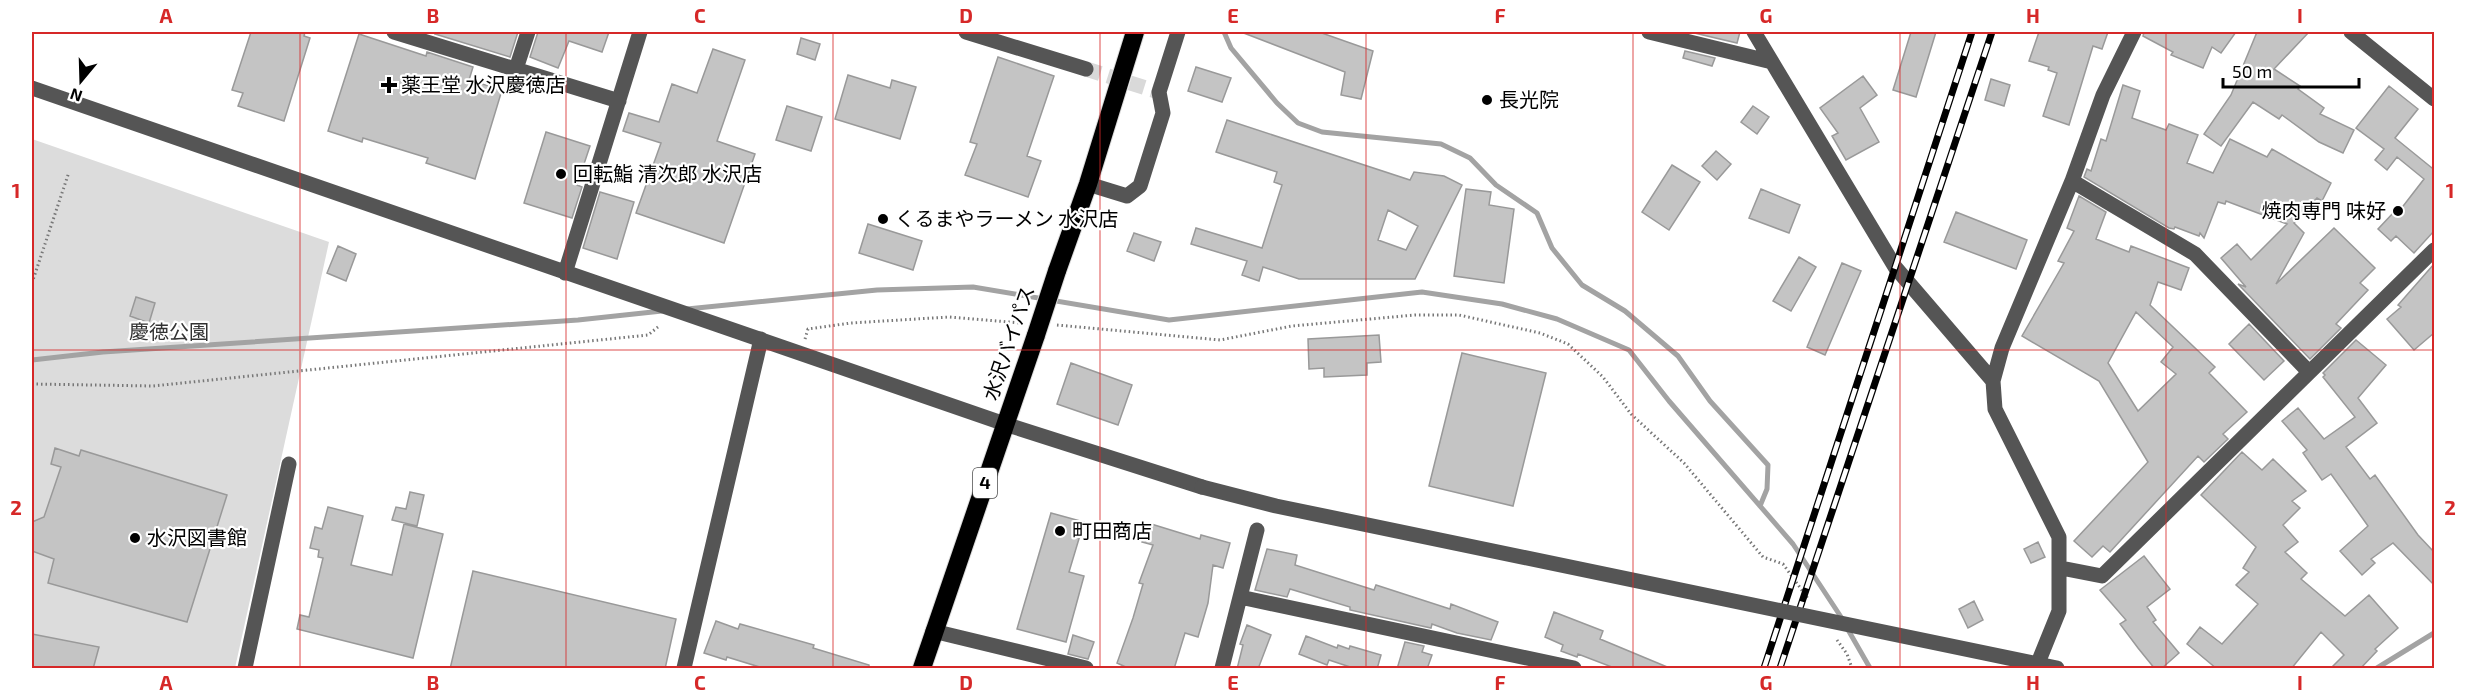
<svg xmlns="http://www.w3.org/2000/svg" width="2466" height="700" font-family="'Exo 2','Noto Sans JP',sans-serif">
  <rect width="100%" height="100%" fill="#fff"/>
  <path fill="#dcdcdc" d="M32 139 329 242 235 668H32Z"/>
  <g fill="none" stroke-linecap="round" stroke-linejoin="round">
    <path stroke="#a3a3a3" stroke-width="5" d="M1224 32 1231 48 1277 103 1298 123 1322 132 1441 144 1470 158 1496 185 1537 213 1552 248 1582 285 1625 311 1678 356 1710 401 1768 465 1767 489 1760 506
      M687 309 877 290 973 287 1169 320 1422 292 1502 304 1557 319 1629 350 1669 401 1793 544 1843 620
      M32 360 103 352 578 320 662 311
      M1847 628 1870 668
      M2377 668 2434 633"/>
  </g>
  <path fill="#c4c4c4" stroke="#999" stroke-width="1.5" fill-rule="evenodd" d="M251 32H305L304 36 310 38 284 121 238 106 243 93 232 90Z
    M436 32H518L510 57 435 34Z
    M538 32H609L602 52 569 41 558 68 530 57Z
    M1241 32H1319L1373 51 1361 99 1341 95 1345 72Z
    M1690 32H1740L1737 43Z
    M1911 32H1936L1916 97 1893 90Z
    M2039 32H2108L2102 49 2093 46 2069 125 2043 116 2057 73 2048 70 2049 67 2029 61Z
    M2144 32H2236L2221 53 2212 47 2203 68 2171 55 2173 52 2143 36Z
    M2257 32H2309L2274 69 2300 86 2298 89 2324 108 2320 114 2354 130 2343 153 2319 142 2282 115 2279 119 2253 102 2221 146 2204 134 2231 95Z
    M359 34 426 56 427 52 473 67 469 80 502 90 475 179 426 163 428 158 363 138 362 142 328 131Z
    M801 38 820 44 815 60 797 54Z
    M713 49 745 60 717 141 755 154 724 243 636 213 661 143 623 131 629 113 659 122 672 84 697 93Z
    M1685 51 1715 58 1712 66 1683 58Z
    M998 57 1054 76 1027 156 1041 161 1028 197 965 175 977 144 970 142Z
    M1196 67 1231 78 1222 102 1188 91Z
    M848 75 890 88 892 80 916 87 900 139 835 119Z
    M1863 76 1877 95 1860 108 1879 142 1846 160 1832 136 1838 133 1820 108Z
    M1991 79 2010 85 2004 106 1985 100Z
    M2123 85 2140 91 2132 118 2166 130 2169 124 2198 135 2187 163 2213 173 2230 139 2267 157 2272 149 2331 183 2322 201 2317 198 2294 223 2304 233 2276 284 2334 228 2375 268 2360 283 2368 290 2336 324 2341 328 2310 359 2238 284 2246 287 2221 258 2237 244 2251 260 2287 224 2226 201 2225 204 2218 202 2204 238 2200 233 2199 236 2175 227 2174 229 2169 228 2084 177 2087 169 2091 171 2101 139 2106 141Z
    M2389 86 2418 109 2395 138 2432 168 2434 165V231L2414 253 2396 236 2391 241 2378 229 2395 211 2397 214 2424 179 2397 157 2387 170 2375 160 2384 149 2356 128Z
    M787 106 822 117 811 151 776 140Z
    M1753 106 1769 117 1757 134 1741 122Z
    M1227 120 1410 180 1414 172 1444 176 1462 185 1415 279H1299L1263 267 1259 281 1242 275 1247 261 1191 244 1196 228 1262 248 1282 185 1274 182 1277 172 1216 152ZM1388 210 1418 226 1406 250 1378 240Z
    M546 132 590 146 577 185 582 187 572 218 524 203Z
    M1716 151 1731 164 1717 180 1702 166Z
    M1672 165 1700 182 1669 230 1642 212Z
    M1466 189 1491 192 1489 205 1514 209 1504 283 1454 276Z
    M1761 189 1800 205 1789 233 1749 218Z
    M600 192 634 202 617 259 583 248Z
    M2079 196 2106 212 2096 239 2129 252 2131 246 2189 268 2181 290 2158 282 2150 305 2215 367 2209 373 2247 412 2223 434 2228 439 2204 462 2198 456 2110 552 2103 546 2092 557 2074 541 2148 462 2099 381 2022 336 2064 263 2058 261 2074 231 2067 228ZM2136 312 2173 347 2161 362 2176 374 2138 411 2108 363Z
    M1956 212 2027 240 2016 269 1944 242Z
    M868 224 922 241 913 270 859 253Z
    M1134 233 1161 242 1154 261 1127 251Z
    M338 246 356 254 346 281 327 273Z
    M1799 257 1816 267 1791 311 1773 301Z
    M1842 263 1861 271 1825 355 1807 347Z
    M2434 264V333L2414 350 2387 319 2401 307 2398 305Z
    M136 297 155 303 149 323 130 316Z
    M2249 324 2284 361 2264 380 2229 344Z
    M1379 335 1381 362 1367 363V375L1324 377V368L1309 369 1308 339Z
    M2356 340 2386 365 2358 398 2377 423 2346 447 2370 479 2375 475 2418 535 2434 552V585L2393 543 2371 559 2375 563 2362 575 2340 551 2368 526 2331 474 2322 480 2303 453 2307 450 2282 421 2298 408 2324 439 2355 417 2323 377 2325 375 2323 373Z
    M1462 353 1546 373 1513 506 1429 486Z
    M1071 363 1132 385 1118 425 1057 404Z
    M55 448 79 456 81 450 227 495 187 622 48 583 54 559 32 551V522L44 517 61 467 51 464Z
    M2242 452 2262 470 2273 459 2306 491 2292 501 2300 508 2283 525 2298 542 2285 552 2307 573 2301 579 2345 616 2369 595 2398 628 2375 649 2377 651 2360 669H2330L2344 655 2321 632 2291 669H2217L2187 644 2200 627 2222 644 2258 604 2236 585 2249 572 2243 568 2256 547 2201 495Z
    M410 492 424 495 417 526 392 520 396 507 406 509Z
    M328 507 363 516 351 565 392 575 404 524 443 534 413 658 297 629 300 615 309 617 323 558 318 557 319 550 310 548 315 527 322 529Z
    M1051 513 1084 522 1069 572 1084 576 1066 642 1017 629Z
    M1148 523 1200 539 1201 535 1230 543 1223 568 1213 565 1208 603 1198 637 1185 633 1174 669H1130L1117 663 1133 618 1143 584 1139 583 1153 545 1142 542Z
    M2038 542 2045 557 2031 563 2024 549Z
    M1267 549 1297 555 1295 565 1374 590 1376 585 1450 609 1451 604 1498 622 1491 640 1457 633 1432 624 1431 628 1350 610V607L1290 589 1287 597 1255 590Z
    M2144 556 2170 589 2147 607 2156 620 2153 622 2179 653 2161 669H2155L2138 648 2120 624 2126 620 2100 590Z
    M473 571 676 619 665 669H450Z
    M1974 601 1983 620 1968 628 1959 609Z
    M1554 612 1603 631 1600 639 1672 669H1617L1578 654 1577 657 1561 651 1563 645 1545 637Z
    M716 621 738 629 740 624 814 645 813 648 869 665V669H766L727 657 726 660 704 653Z
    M1247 625 1271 635 1258 669H1237L1243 645 1240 644Z
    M32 634 99 647 93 669H32Z
    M1073 635 1094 642 1088 659 1068 654Z
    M1306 636 1337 648 1338 645 1349 649 1350 646 1381 655 1377 669H1356L1329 660 1327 665 1299 654Z
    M1405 642 1424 646 1422 652 1432 655 1427 669H1397Z"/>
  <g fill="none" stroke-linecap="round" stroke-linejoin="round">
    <path stroke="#d9d9d9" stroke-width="15" stroke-dasharray="15 8" stroke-linecap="butt" d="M1086 69 1159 92"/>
    <g stroke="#dbdbdb" stroke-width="20">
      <path id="highway" d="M1057 271 1088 184 1135 32
        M922 668 1036 335"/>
    </g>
    <path stroke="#777" stroke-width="3" stroke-dasharray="1.5 3" stroke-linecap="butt" d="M32 283 69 172
      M1057 325 1220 340 1292 326 1415 315H1459L1540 333 1568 344 1603 377 1631 414 1684 463 1763 557 1783 564 1809 600
      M805 339 808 329 851 323 949 317 1021 323
      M32 384 153 386 648 335 658 327
      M1837 640 1847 654 1852 668"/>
    <path stroke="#555" stroke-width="15" d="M394 32 619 101
      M966 32 1086 69
      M1649 32 1772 62
      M1754 32 1895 267 1993 381
      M2351 32 2434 99
      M516 69 528 32
      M32 88 1005 424 1202 487
      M2072 181 2195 254 2308 371
      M1088 184 1127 196 1140 186 1163 113 1159 92 1178 32
      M565 273 640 32
      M2061 568 2102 576 2434 250
      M1240 597 1574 668
      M933 631 1086 668
      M245 668 289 464
      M684 668 761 339
      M1222 668 1257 530
      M2036 668 2059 611V537L1995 409 1993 381 2002 348 2072 181 2103 95 2134 32"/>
    <use href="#highway" stroke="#000" stroke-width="18"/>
    <g stroke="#000" stroke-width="7">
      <path id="rail" d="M1764 668 1972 32
        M1780 668 1992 32"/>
    </g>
    <use href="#rail" stroke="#fff" stroke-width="4.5" stroke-dasharray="14" stroke-linecap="butt"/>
    <g stroke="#dbdbdb" stroke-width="20" stroke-linecap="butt">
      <path id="highway-bridge" d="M1036 335 1057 271"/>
    </g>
    <path stroke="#555" stroke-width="15" d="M1202 487 1276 506 2057 668"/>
    <use href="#highway-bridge" stroke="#000" stroke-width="18"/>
  </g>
  <path fill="none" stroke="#d62828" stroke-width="1.5" stroke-opacity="0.55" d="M300 32V668M566 32V668M833 32V668M1100 32V668M1366 32V668M1633 32V668M1900 32V668M2166 32V668M32 350H2434"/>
  <g fill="#000" stroke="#fff" stroke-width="2">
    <path d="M386 76h6v6h6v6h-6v6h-6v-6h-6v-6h6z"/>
    <circle cx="1487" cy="100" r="6"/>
    <circle cx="561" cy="174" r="6"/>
    <circle cx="2398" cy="211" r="6"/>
    <circle cx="883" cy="219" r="6"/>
    <circle cx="1060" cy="531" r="6"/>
    <circle cx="135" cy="538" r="6"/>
  </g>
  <g text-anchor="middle" stroke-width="4.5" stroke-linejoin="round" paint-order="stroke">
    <rect fill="#fff" stroke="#4c4c4c" stroke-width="1.5" x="973" y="468" width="24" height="30" rx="4.5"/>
    <g font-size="18" font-weight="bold" fill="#000">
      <text x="985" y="489">4</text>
    </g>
    <g font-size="20" fill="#000" stroke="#fff" text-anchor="start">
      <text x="401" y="92">薬王堂 水沢慶徳店</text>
      <text x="1499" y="107">長光院</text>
      <text x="573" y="181">回転鮨 清次郎 水沢店</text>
      <text x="2386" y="218" text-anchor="end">焼肉専門 味好</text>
      <text x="895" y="226">くるまやラーメン 水沢店</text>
      <text x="1072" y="538">町田商店</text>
      <text x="147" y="545">水沢図書館</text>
    </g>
    <g font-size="20" fill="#333" stroke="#fff">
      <text x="169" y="339">慶徳公園</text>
    </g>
    <g font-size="20" fill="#000" stroke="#fff">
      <text transform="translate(1009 343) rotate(-71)" y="7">水沢バイパス</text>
    </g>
  </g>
  <rect width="2466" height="700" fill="none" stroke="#ffffff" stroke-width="66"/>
  <g transform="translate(81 81) rotate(199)" stroke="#ffffff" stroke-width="4.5" paint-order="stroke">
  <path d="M0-4.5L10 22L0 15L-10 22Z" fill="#000000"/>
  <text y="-9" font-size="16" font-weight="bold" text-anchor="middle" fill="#000000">N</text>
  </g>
  <path d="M2223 78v9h136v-9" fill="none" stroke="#000000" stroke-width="3"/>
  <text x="2232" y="78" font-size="18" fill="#000000" stroke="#ffffff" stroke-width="4.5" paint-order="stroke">50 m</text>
  <rect x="33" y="33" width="2400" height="634" fill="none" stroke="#d62828" stroke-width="2"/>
  <g font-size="20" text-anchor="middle" font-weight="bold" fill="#d62828">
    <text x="166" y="23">A</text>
    <text x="433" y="23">B</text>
    <text x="700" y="23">C</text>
    <text x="966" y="23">D</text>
    <text x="1233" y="23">E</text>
    <text x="1500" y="23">F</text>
    <text x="1766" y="23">G</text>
    <text x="2033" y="23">H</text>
    <text x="2300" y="23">I</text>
    <text x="16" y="198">1</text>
    <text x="2450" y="198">1</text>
    <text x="16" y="515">2</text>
    <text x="2450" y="515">2</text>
    <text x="166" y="690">A</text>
    <text x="433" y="690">B</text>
    <text x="700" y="690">C</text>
    <text x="966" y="690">D</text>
    <text x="1233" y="690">E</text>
    <text x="1500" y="690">F</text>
    <text x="1766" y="690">G</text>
    <text x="2033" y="690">H</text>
    <text x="2300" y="690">I</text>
  </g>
</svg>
